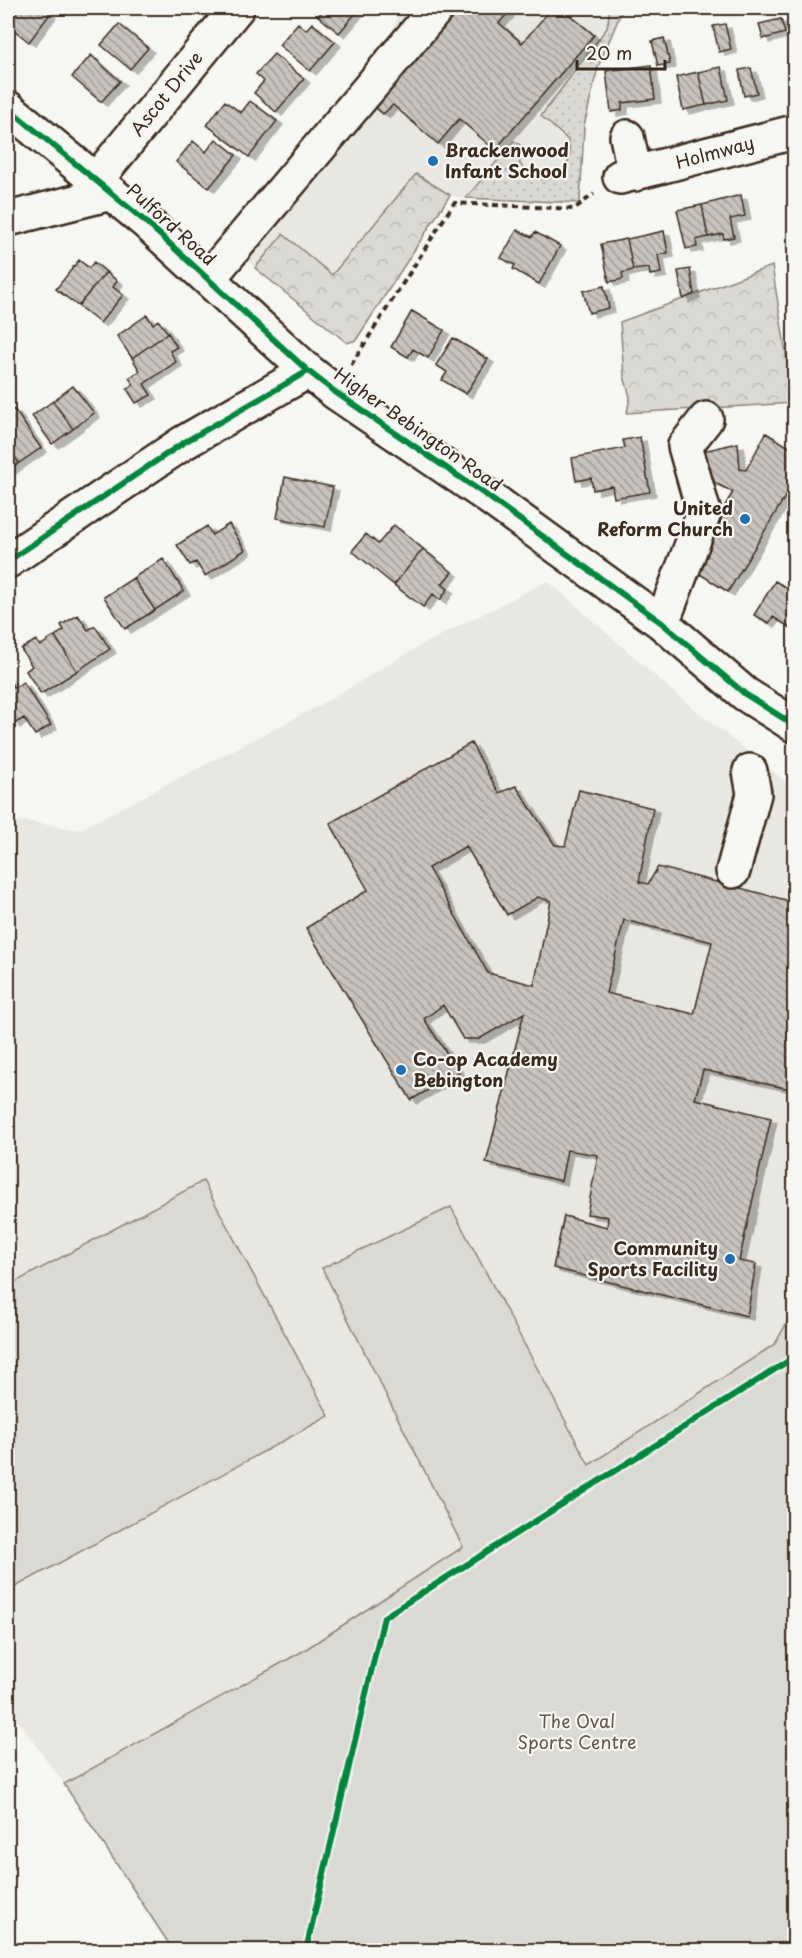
<svg xmlns="http://www.w3.org/2000/svg" width="802" height="1958" font-family="'Playpen Sans',sans-serif">
  <defs>
    <pattern id="grass-dots" width="8" height="8" patternUnits="userSpaceOnUse" patternTransform="scale(1.5)"><rect width="8" height="8" fill="#dad9d3"/><path d="M2 2h.1M6 6h.1" fill="none" stroke="#bcbab5" stroke-width="1.8" stroke-linecap="round"/></pattern>
    <pattern id="forest-crowns" width="20" height="18" patternUnits="userSpaceOnUse" patternTransform="scale(1.5)"><rect width="20" height="18" fill="#dad9d3"/><path d="M2 6a3 3 0 1 1 6 0M12 15a3 3 0 1 1 6 0" fill="none" stroke="#bcbab5"/></pattern>
    <pattern id="building-back-hatch" width="6" height="6" patternUnits="userSpaceOnUse" patternTransform="scale(1.5)"><rect width="6" height="6" fill="#c8c3be"/><path d="M-1 5l2 2M0 0l6 6M5-1l2 2" fill="none" stroke="#a49f9a"/></pattern>
    <filter id="shadow"><feDropShadow dx="6" dy="4" stdDeviation="0" flood-color="#0004"/></filter>
  </defs>
  <rect width="100%" height="100%" fill="#f6f6f2"/>
  <filter id="ink" filterUnits="userSpaceOnUse"><feTurbulence type="fractalNoise" baseFrequency=".0167" numOctaves="2"/><feDisplacementMap in="SourceGraphic" scale="12" xChannelSelector="R" yChannelSelector="G"/><feConvolveMatrix kernelMatrix="1 2 1 2 8 2 1 2 1" color-interpolation-filters="sRGB"/></filter>
  <g filter="url(#ink)">
    <path fill="#e8e7e2" d="M400 8H623L598 67 584 126 580 203 466 198 450 196 366 327 356 340 347 343 255 268 224 233 394 28Z
      M548 581 680 698 794 788V1310L775 1344 303 1651 64 1784 8 1707V827L19 820 79 830 313 709 429 641Z"/>
    <path fill="url(#grass-dots)" stroke="#8a8278" stroke-width="1.5" d="M610 8H623L598 67 584 126 580 203 466 198 514 141 520 145V164L528 176C555 187 576 168 568 140L541 116 607 28Z"/>
    <path fill="url(#forest-crowns)" stroke="#8a8278" stroke-width="1.5" d="M416 174 450 195 356 340 347 343 255 268 283 234 332 275Z
      M772 266 794 403 627 413 630 397 624 376 620 322Z"/>
    <path fill="#dad9d3" stroke="#8a8278" stroke-width="1.5" d="M203 1181 329 1416 8 1591V1286Z
      M451 1207 589 1465 775 1344 794 1310V1950H173L64 1784 303 1651 463 1547 322 1268Z"/>
    <path fill="url(#building-back-hatch)" stroke="#3b2a1e" stroke-width="1.5" fill-rule="evenodd" filter="url(#shadow)" d="M19 8H42L50 14 29 42 8 25Z
      M326 8H360L339 33 318 16Z
      M451 8H501L508 13 499 23 522 43 552 8H561L594 35 495 150 459 119 438 144 393 105 383 114 369 102Z
      M781 19 785 33 763 39 759 24Z
      M298 23 306 30 312 23 335 42 310 71 279 45Z
      M119 24 148 48 130 69 101 45Z
      M725 24 731 49 719 52 713 26Z
      M664 38 670 64 658 66 652 41Z
      M274 54 304 79 276 112 254 93 264 81 256 74Z
      M91 55 120 81 101 102 72 77Z
      M651 65 655 99 622 103V110L611 112 606 71Z
      M721 67 728 100 706 105 698 72Z
      M751 68 757 93 744 96 739 70Z
      M698 72 706 105 683 110 676 77Z
      M225 101 241 113 250 101 277 121 249 157 207 125Z
      M216 139 236 155 209 188 176 162 193 141 206 152Z
      M741 195 745 216 730 219 734 237 724 239 723 234 708 237 702 205Z
      M702 205 708 237 696 240 697 247 686 249 677 210Z
      M517 230 532 237 535 232 560 246 539 284 513 269 515 265 501 258Z
      M664 231 668 253 658 255 661 273 650 275 649 268 633 270 627 239Z
      M627 239 633 270 622 273 623 279 609 282 601 244Z
      M79 260 89 268 94 262 106 272 78 306 56 289Z
      M690 269 694 294 683 299 678 271Z
      M106 272 117 281 113 287 123 295 100 323 78 306Z
      M604 286 609 308 589 313 583 291Z
      M412 311 444 330 428 358 413 349 408 357 391 347Z
      M147 315 153 324 158 320 168 333 132 358 117 336Z
      M168 333 177 347 170 351 176 362 144 384 151 395 136 403 127 389 134 385 129 378 140 371 132 358Z
      M453 338 488 359 466 394 442 380 447 372 436 365Z
      M73 386 94 413 73 429 53 401Z
      M53 401 73 429 52 444 32 416Z
      M14 409 41 448 19 463 8 447V430L11 428 8 422V414Z
      M766 433 794 450V482L728 592 689 567 733 492 709 480 703 451 738 443 740 469 746 470Z
      M640 437 650 492 614 498 612 486 593 490 591 478 576 481 572 458 625 448 623 440Z
      M8 447 19 463 8 471Z
      M285 477 333 487 325 527 277 518Z
      M229 524 245 550 205 576 196 562 190 565 177 545 207 526 212 535Z
      M394 525 423 549 394 585 352 551 366 534 378 544Z
      M423 549 452 572 442 584 448 589 440 600 433 594 423 607 394 585Z
      M163 559 184 591 155 610 133 578Z
      M133 578 155 610 125 629 104 597Z
      M775 581 794 592V630L773 617 769 623 754 615Z
      M78 615 88 630 95 626 110 649 77 671 55 636 64 630 61 625Z
      M55 636 77 671 41 694 26 671 32 666 21 649 36 640 40 646Z
      M8 678 14 688 23 682 51 725 35 735 24 718 14 724 8 713Z
      M471 743 499 793 516 786 555 845 565 846 579 790 653 808 639 882 648 884 658 867 794 902V1090L703 1070 695 1099 771 1118 739 1261 756 1264 747 1316 553 1268 564 1216 607 1227 608 1217 587 1214 598 1155 567 1150 561 1181 486 1163 524 1013 479 1039H463L443 1005 424 1019 459 1072 411 1100 306 928 368 890 330 823ZM466 846 507 915 538 897 551 901 534 985 488 973 428 868ZM624 920 712 942 694 1014 606 993Z"/>
    <g fill="none" stroke-linecap="round" stroke-linejoin="round">
      <g stroke="#3b2a1e" stroke-width="38">
        <path id="minor" d="M8 108 146 222 308 371
          M627 137 635 174
          M620 177 794 132
          M96 180 237 8
          M8 219 111 193
          M208 279 437 8
          M8 561 183 443 308 371 335 392 483 493 662 623 745 694 794 725
          M662 623 704 513 685 446 706 419
          M733 871 754 794 750 771"/>
      </g>
      <path stroke="#3b2a1e" stroke-width="4" stroke-dasharray="6 4.5" stroke-linecap="butt" d="M351 365 454 203 574 209 594 194
        M306 1950 384 1617 793 1358 794 1355"/>
      <use href="#minor" stroke="#f6f6f2" stroke-width="33"/>
      <g stroke="#f6f6f2" stroke-width="10">
        <path id="cycleway" d="M8 108 146 222 308 371
          M8 561 183 443 308 371 335 392 483 493 662 623 745 694 794 725
          M306 1950 384 1617 793 1358 794 1355"/>
      </g>
      <use href="#cycleway" stroke="#00873e" stroke-width="6"/>
    </g>
  </g>
  <g fill="#1f6fb2" stroke="#f6f6f2" stroke-width="2">
    <circle cx="433" cy="161" r="6"/>
    <circle cx="745" cy="519" r="6"/>
    <circle cx="401" cy="1070" r="6"/>
    <circle cx="730" cy="1259" r="6"/>
  </g>
  <g text-anchor="middle" stroke-width="4.5" stroke-linejoin="round" paint-order="stroke">
    <g font-size="18" fill="#3b2a1e" stroke="#f6f6f2">
      <text transform="translate(167 94) rotate(-51)" y="6">Ascot Drive</text>
      <text transform="translate(715 153) rotate(-15)" y="6">Holmway</text>
      <text transform="translate(171 225) rotate(42)" y="6">Pulford Road</text>
      <text transform="translate(418 430) rotate(35)" y="6">Higher Bebington Road</text>
    </g>
    <g font-size="18" font-weight="bold" fill="#3b2a1e" stroke="#f6f6f2" text-anchor="start">
      <text x="445" y="157">Brackenwood<tspan x="445" dy="21">Infant School</tspan></text>
      <text x="733" y="515" text-anchor="end">United<tspan x="733" dy="21">Reform Church</tspan></text>
      <text x="413" y="1066">Co-op Academy<tspan x="413" dy="21">Bebington</tspan></text>
      <text x="718" y="1255" text-anchor="end">Community<tspan x="718" dy="21">Sports Facility</tspan></text>
    </g>
    <g font-size="18" fill="#63564b" stroke="#f6f6f2">
      <text x="577" y="1728">The Oval<tspan x="577" dy="21">Sports Centre</tspan></text>
    </g>
  </g>
  <rect width="802" height="1958" fill="none" stroke="#f6f6f2" stroke-width="30"/>
  <rect x="15" y="15" width="772" height="1928" fill="none" stroke="#3b2a1e" stroke-width="2" filter="url(#ink)"/>
  <path d="M577 60v9h88v-9" fill="none" stroke="#3b2a1e" stroke-width="3"/>
  <text x="586" y="60" font-size="18" fill="#3b2a1e" stroke="#f6f6f2" stroke-width="4.5" paint-order="stroke">20 m</text>
</svg>
